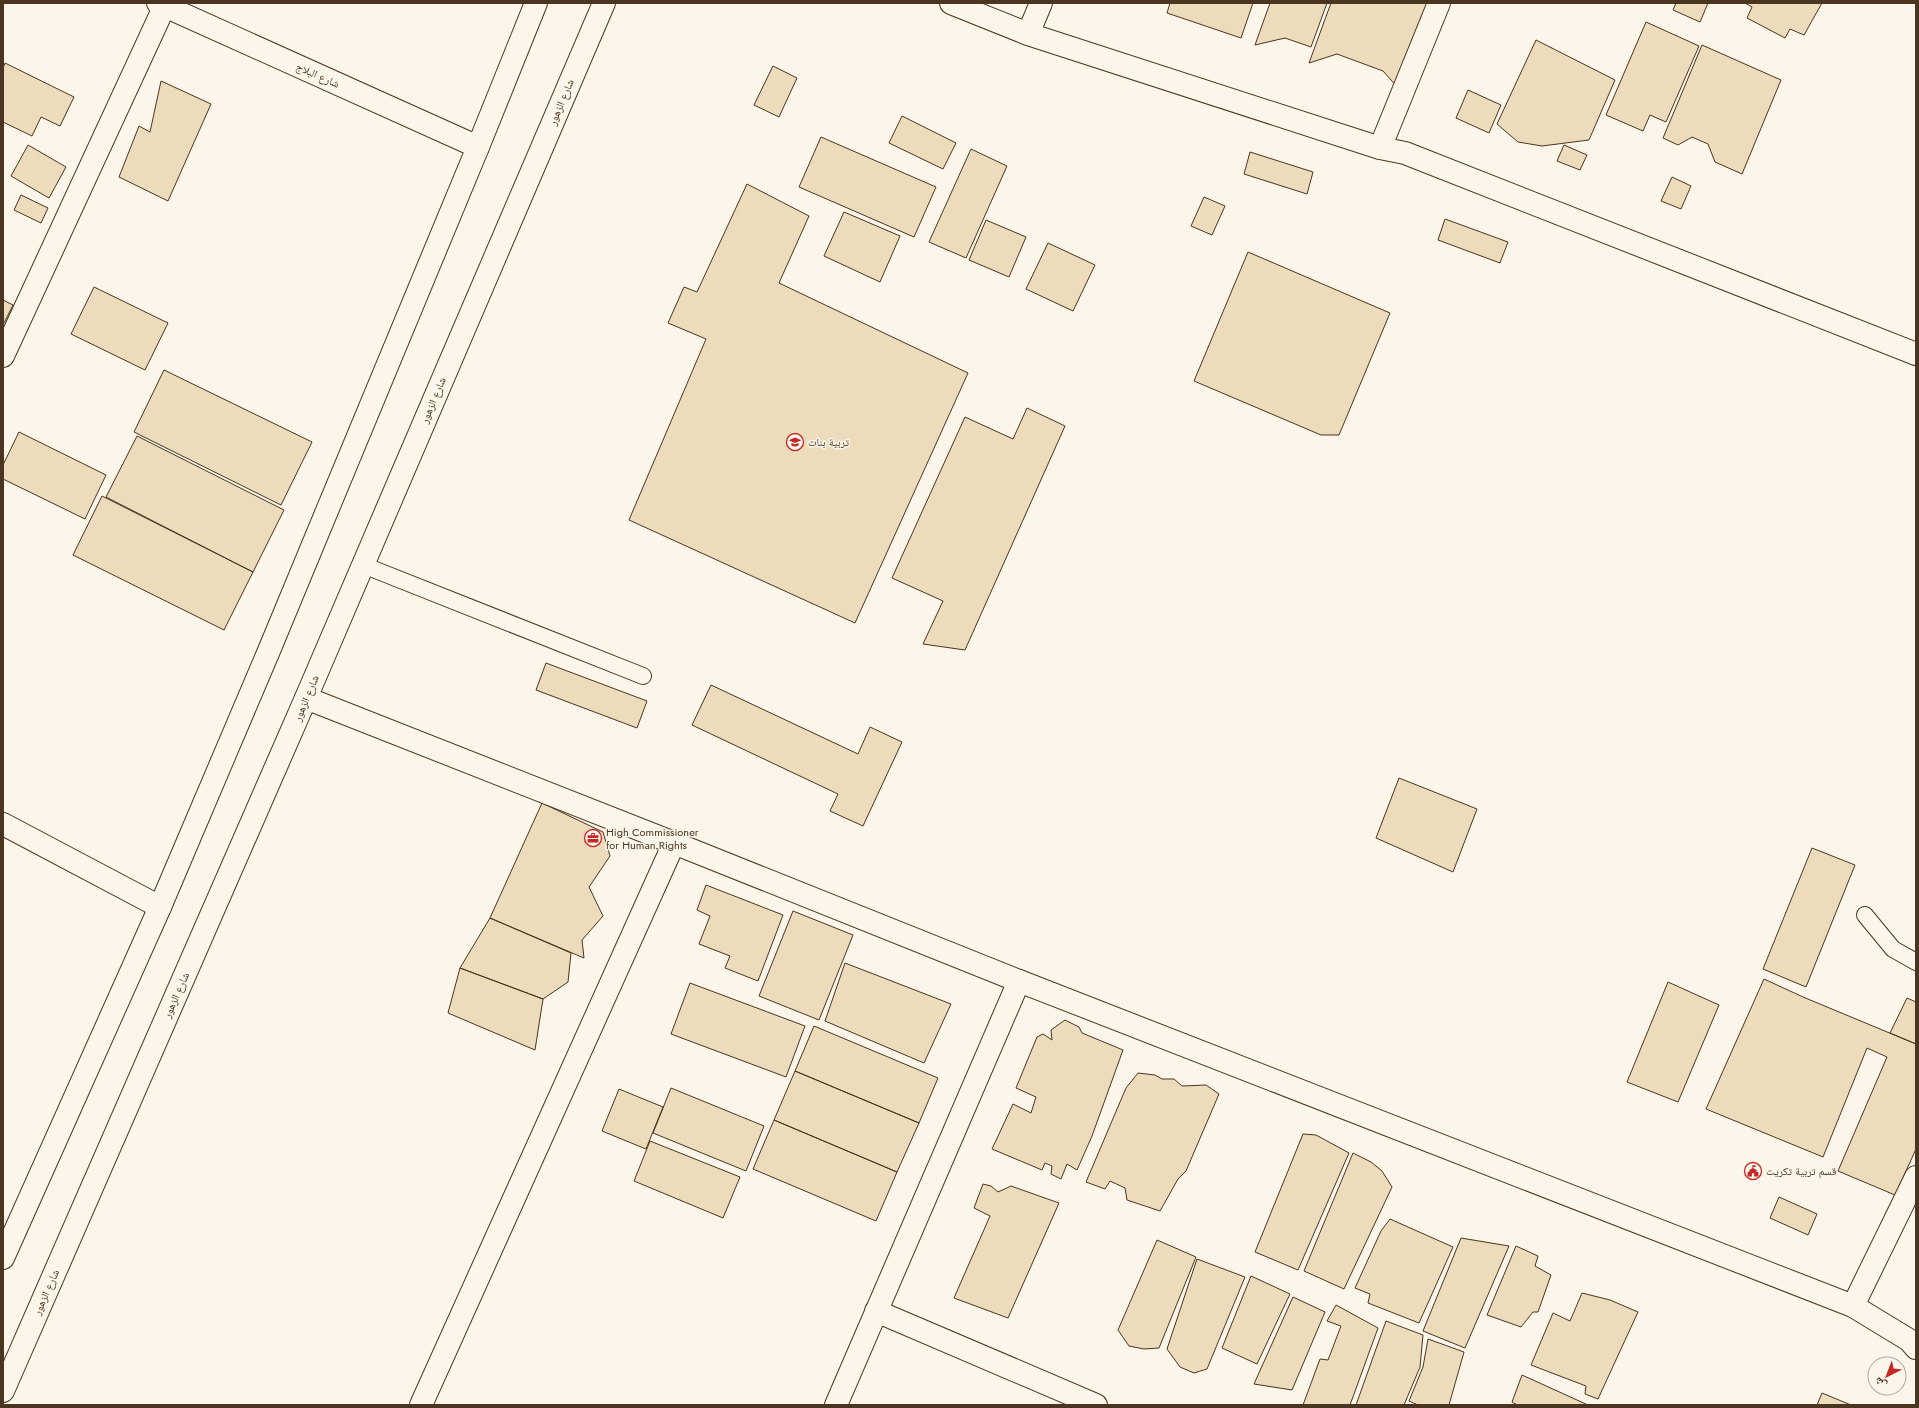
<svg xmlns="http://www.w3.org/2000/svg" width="1919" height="1408" font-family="Jost,'Noto Naskh Arabic',sans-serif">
  <rect width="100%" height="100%" fill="#fbf6e9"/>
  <path fill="#ecdcbc" stroke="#4a3520" d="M1170 3H1253L1241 38 1167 13Z
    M1270 3H1327L1311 47 1285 38 1255 45Z
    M1331 3H1433L1400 90 1383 71 1337 54 1309 63Z
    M1676 3H1708L1700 22 1673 10Z
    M1745 3H1822L1804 35 1790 29 1785 38 1747 18 1752 7Z
    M1646 22 1699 46 1666 122 1650 115 1643 131 1606 115Z
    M1536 40 1615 80 1589 140 1542 146 1518 142 1497 124Z
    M1702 45 1781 80 1742 174 1715 162 1708 144 1692 137 1678 145 1663 138Z
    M5 63 74 97 60 126 41 117 32 136 3 122V68Z
    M773 66 797 78 779 117 754 105Z
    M161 81 211 104 168 201 119 177 139 126 150 132Z
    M1468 90 1501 105 1489 133 1456 118Z
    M902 116 956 143 943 169 889 143Z
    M821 137 936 187 914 237 799 187Z
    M28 145 66 167 49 198 11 176Z
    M1564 145 1587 155 1580 170 1557 161Z
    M971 149 1007 166 966 258 929 242Z
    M1250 152 1313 172 1307 194 1244 174Z
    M1672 177 1691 186 1681 209 1661 201Z
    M747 184 809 216 779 283 968 373 855 623 629 520 706 339 668 323 684 287 697 292Z
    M21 195 48 208 41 223 14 210Z
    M1204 197 1225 206 1212 235 1191 226Z
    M844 212 900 236 880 282 824 256Z
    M1445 219 1508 242 1500 263 1438 240Z
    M986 220 1026 237 1009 277 969 260Z
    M1048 243 1095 265 1073 311 1026 289Z
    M1248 252 1390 313 1339 435H1321L1194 381Z
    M94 287 168 323 145 370 71 334Z
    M3 300 13 305 4 323H3Z
    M164 370 312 442 281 505 134 432Z
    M1027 408 1065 426 965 650 923 644 943 601 892 578 965 417 1013 439Z
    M19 432 106 475 85 519 3 479V465Z
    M137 436 284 510 253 572 106 497Z
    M102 496 253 572 224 630 73 555Z
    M546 663 647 701 637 728 536 690Z
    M711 685 858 754 870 727 902 742 863 826 830 811 838 794 692 725Z
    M1399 778 1477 809 1453 872 1376 838Z
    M542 803 603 832 610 856 589 887 603 916 582 940 584 958 490 918Z
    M1812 848 1855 865 1806 987 1763 969Z
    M706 885 783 915 758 981 725 968 730 956 699 944 710 916 697 910Z
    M793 911 853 935 819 1020 759 996Z
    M490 918 571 953 568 982 543 999 460 968Z
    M845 963 951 1004 924 1063 825 1021Z
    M460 968 543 999 535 1050 448 1013Z
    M1764 979 1803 997 1916 1044V1149L1895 1195 1838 1171 1887 1057 1867 1048 1823 1157 1706 1109Z
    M1668 982 1719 1005 1678 1102 1627 1082Z
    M690 983 805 1026 786 1077 671 1034Z
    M1907 998 1916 1002V1044L1890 1033Z
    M1065 1020 1079 1027 1082 1033 1123 1050 1092 1136 1077 1170 1067 1164 1061 1179 1051 1174 1052 1166 1045 1163 1042 1170 992 1149 1013 1104 1031 1113 1036 1097 1016 1088 1037 1037 1043 1034 1052 1040 1051 1030Z
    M814 1026 938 1078 919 1123 795 1071Z
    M795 1071 919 1123 897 1172 774 1120Z
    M1138 1073 1155 1075 1162 1079H1174L1182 1086 1206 1085 1219 1094 1186 1171 1178 1179 1160 1211 1127 1200 1125 1188 1110 1181 1105 1189 1086 1182 1126 1088Z
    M671 1088 764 1126 746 1171 653 1133Z
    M619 1089 663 1107 646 1149 602 1131Z
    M774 1120 897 1172 876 1221 753 1169Z
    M1303 1134 1316 1135 1349 1153 1298 1270 1255 1252Z
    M650 1141 740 1177 723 1218 634 1181Z
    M1353 1153 1371 1162 1382 1171 1392 1187 1344 1289 1304 1271Z
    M983 1184 991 1186 998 1192 1011 1186 1059 1203 1008 1318 954 1298 990 1216 974 1208Z
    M1779 1197 1817 1214 1808 1235 1770 1218Z
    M1390 1219 1453 1247 1419 1323 1368 1303 1370 1294 1355 1288 1381 1231Z
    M1461 1238 1509 1246 1465 1348 1423 1331Z
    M1157 1240 1196 1257 1159 1348 1144 1349 1129 1346 1118 1330Z
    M1516 1246 1538 1256 1535 1266 1551 1275 1538 1312H1533L1521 1327 1487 1315Z
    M1197 1259 1245 1277 1207 1369 1194 1373 1180 1367 1167 1349Z
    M1251 1276 1290 1294 1257 1364 1222 1348Z
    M1582 1293 1610 1300 1638 1312 1598 1399 1585 1394 1586 1386 1531 1365 1553 1313 1570 1321Z
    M1293 1297 1325 1312 1292 1390 1254 1384Z
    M1336 1305 1378 1328 1350 1405H1303L1320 1359 1328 1360 1341 1326 1327 1321Z
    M1386 1321 1423 1335 1420 1367 1404 1405H1356Z
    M1428 1339 1464 1352 1449 1405H1418L1409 1401 1423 1367Z
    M1522 1375 1588 1405H1517L1512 1402Z
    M1822 1393 1851 1405H1817Z"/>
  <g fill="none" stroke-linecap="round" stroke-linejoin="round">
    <g stroke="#4a3520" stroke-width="18">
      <path id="service" d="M363 565 643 676
        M1865 915 1893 949 1916 962"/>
    </g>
    <g stroke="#4a3520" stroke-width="24">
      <path id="minor" d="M158 3 478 147
        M951 3 1028 34 1380 148 1405 153 1916 354
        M1028 34 1041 3
        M1380 148 1439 3
        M3 356 166 3
        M3 824 160 907
        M1853 1306 1916 1177
        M876 1311 1096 1405
        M421 1405 674 843
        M836 1405 1019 981"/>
    </g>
    <g stroke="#4a3520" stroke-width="24">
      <path id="tertiary" d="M306 698 674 843 1019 981 1853 1306 1909 1340 1916 1348"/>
    </g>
    <g stroke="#4a3520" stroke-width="24">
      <path id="secondary" d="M3 1258 160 907 268 653 478 147 536 3
        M3 1391 306 698 604 3"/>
    </g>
    <use href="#service" stroke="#fbf6e9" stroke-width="16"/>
    <use href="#minor" stroke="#fbf6e9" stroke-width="22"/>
    <use href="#tertiary" stroke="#fbf6e9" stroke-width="22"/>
    <use href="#secondary" stroke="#fbf6e9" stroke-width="22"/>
  </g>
  <defs>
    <g id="university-ring" transform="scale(0.9)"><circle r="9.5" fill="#fbf6e9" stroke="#c62828" stroke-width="1.5"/><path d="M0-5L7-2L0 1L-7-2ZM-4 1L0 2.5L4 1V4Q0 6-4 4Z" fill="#c62828"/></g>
    <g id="office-ring" transform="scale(0.9)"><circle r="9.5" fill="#fbf6e9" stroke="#c62828" stroke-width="1.5"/><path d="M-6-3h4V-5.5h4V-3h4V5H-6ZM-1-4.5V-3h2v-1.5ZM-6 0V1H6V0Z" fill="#c62828"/></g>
    <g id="civic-ring" transform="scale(0.9)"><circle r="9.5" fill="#fbf6e9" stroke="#c62828" stroke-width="1.5"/><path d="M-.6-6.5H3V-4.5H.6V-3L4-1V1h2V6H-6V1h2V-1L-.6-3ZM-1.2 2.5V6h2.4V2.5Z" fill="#c62828"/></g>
  </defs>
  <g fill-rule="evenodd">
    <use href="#university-ring" x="795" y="442"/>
    <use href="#office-ring" x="593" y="838"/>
    <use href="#civic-ring" x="1753" y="1171"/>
  </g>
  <g text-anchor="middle" stroke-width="3" stroke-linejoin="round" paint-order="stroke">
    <g font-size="11" fill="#4a3520" stroke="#fbf6e9">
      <text transform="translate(318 75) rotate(24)" y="4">شارع البلاج</text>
      <text transform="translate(561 102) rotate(-67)" y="4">شارع الزهور</text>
      <text transform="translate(433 400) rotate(-67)" y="4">شارع الزهور</text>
      <text transform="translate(306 698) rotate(-67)" y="4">شارع الزهور</text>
      <text transform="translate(176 995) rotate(-66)" y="4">شارع الزهور</text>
      <text transform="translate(46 1292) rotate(-66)" y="4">شارع الزهور</text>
    </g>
    <g font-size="11" fill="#4a3520" stroke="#fbf6e9" text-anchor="start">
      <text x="808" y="446">تربية بنات</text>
      <text x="606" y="836">High Commissioner<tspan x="606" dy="13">for Human Rights</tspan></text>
      <text x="1766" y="1175">قسم تربية تكريت</text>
    </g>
  </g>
  <rect width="1919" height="1408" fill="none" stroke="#4a3520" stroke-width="8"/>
  <g transform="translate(1887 1376) rotate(222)"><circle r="19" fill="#fbf6e9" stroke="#b4a999"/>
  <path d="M0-3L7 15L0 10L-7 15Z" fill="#c62828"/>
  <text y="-6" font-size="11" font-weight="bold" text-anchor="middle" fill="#4a3520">ش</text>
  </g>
</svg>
